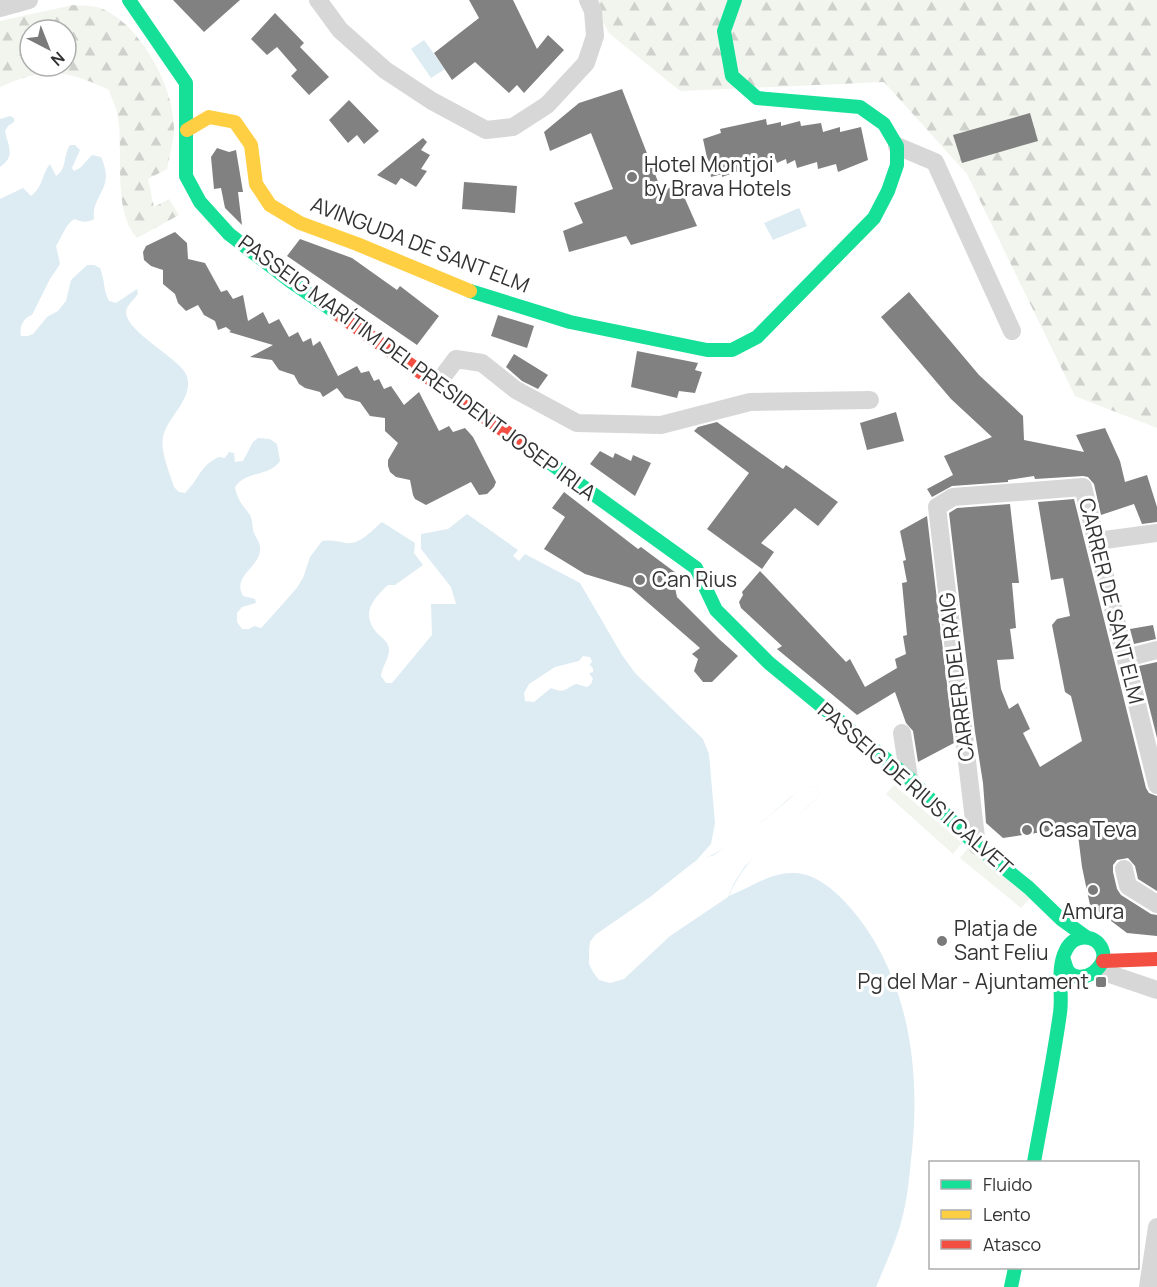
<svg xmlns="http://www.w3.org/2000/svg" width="1157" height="1287" font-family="Manrope,sans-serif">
  <defs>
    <pattern id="forest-firs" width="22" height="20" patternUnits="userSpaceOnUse" patternTransform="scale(1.5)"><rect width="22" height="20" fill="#f1f5ed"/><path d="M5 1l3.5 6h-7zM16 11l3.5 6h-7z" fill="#cfd2cc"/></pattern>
  </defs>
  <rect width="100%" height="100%" fill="#fff"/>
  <path fill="url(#forest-firs)" fill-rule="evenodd" d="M591 0H1157V428L1075 396 967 174 884 82 680 91 609 33Z
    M73 5C81 6 92 5 100 8 140 23 174 87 174 128 174 141 169 156 167 169L148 179 154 207 169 199 179 215 137 238C111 210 125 148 117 112 115 105 111 97 109 90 65 69 45 67 0 87V21ZM30 30H66V66H30Z"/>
  <path fill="#f1f5ed" d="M894 785 962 843 953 854 886 794Z
    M968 848 1030 898 1021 908 960 858Z"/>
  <path fill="#ddebf3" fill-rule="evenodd" d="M424 40 445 69 431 78 411 49Z
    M10 116 14 118V122L8 126 5 131C8 146 16 156 0 167V119Z
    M70 145H75L80 150 72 168 74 171 80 168 92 155 101 157C116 189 91 195 94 219 87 223 82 222 74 219 65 225 62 237 56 246L60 264 50 279 32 315C23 318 19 327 21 336H28L33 334 47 317 58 311 66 301 71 280 87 265H94L100 268C105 280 103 290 109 301L116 303 137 289 138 294C135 298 129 304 127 308 118 328 177 356 186 374 196 397 167 417 163 437 160 452 170 473 174 487L179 492 185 493C199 480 199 466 219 457L225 458 229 452 234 453 235 462 243 461 253 442 258 438 270 439 277 444 280 461C270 477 246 470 235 487 237 500 243 505 250 515 253 521 252 528 254 533 257 540 261 544 260 551 258 568 232 576 243 596L255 599 256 603 242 607 237 613V622L242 629H249L254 626 261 628 264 625 296 589 303 578 310 557 322 541C331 540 337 541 346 543 360 545 371 531 382 522L415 543 414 553 423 565 395 585H388C372 600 360 614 378 634 382 638 388 642 389 648 390 657 382 667 381 676L386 683H392L432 635 431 604H456L451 587 421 549V534L448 529 467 514 518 550 513 556 519 561 525 554 580 583 622 655 635 673 703 739 709 754 715 823 711 844 695 862C713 858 751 831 766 819 782 806 794 789 815 786L820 795C789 827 746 853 729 896 750 888 769 873 792 873 819 872 843 898 858 917 911 986 921 1076 911 1160 909 1180 907 1200 902 1219 896 1242 885 1265 876 1287H0V199L23 188 31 196C44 186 41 175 50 164L56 176C67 170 63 155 70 145ZM583 656 590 657 592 661 590 665 593 668V672L589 673 593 679 591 684 587 687 576 684C564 689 565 694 551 688L534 702 525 701 524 693 529 684 555 667 579 661Z
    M799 208 807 226 773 240 764 223Z"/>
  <path fill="#fff" d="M815 786 820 795 745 866 734 883 728 897 670 936 624 979 610 983 599 980 593 972 589 964V950L590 942 595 935 650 897 694 862 714 855 765 820 796 793 806 787Z"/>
  <path fill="#818181" d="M173 0H240L204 32Z
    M469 0H513L537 49 548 35 564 50 524 93 517 85 509 93 475 62 452 80 434 53 479 18Z
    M275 13 304 43 300 47 329 77 309 95 291 76 297 70 277 47 267 55 251 39Z
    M622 89 662 192 678 183 697 226 631 245 626 236 569 252 563 231 583 223 574 203 613 189 591 133 550 151 544 132 579 103Z
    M349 100 379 131 364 144 357 135 348 143 329 120Z
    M1030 113 1038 141 962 163 953 135Z
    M766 119 767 125 781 122V126L800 121 801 126 821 123 823 132 840 127V132L861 127 868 160 838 172 836 164 818 169 817 162 797 168 795 160 787 164 786 159 777 163 775 158 722 177V174L711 177 703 139 721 133 720 129Z
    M423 138 427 142 421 150 430 155 421 169 427 171 416 187 401 178 396 185 377 175Z
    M217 148 229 152 236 150 243 192H238L242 225 225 208 221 188 214 189 211 157Z
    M464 182 517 186 515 213 462 209Z
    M175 232 187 243 188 259 205 263 221 292 227 290 233 299 243 295 248 321 263 312 269 324 279 319 289 337 298 332 303 342 311 338 313 346 320 341 338 376 357 366 361 373 369 371 374 381 379 379 384 389 391 386 404 405 419 392 439 431 449 426 453 432 465 428 473 437 496 482 494 487 487 494 479 495 471 482 426 505 415 499 413 495 410 480 396 477 390 472 388 466V460L398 443 385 431V418L370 416 360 402 345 398 337 388 323 397 320 392 305 388 299 384 294 375 279 370 272 360 250 357 273 345 229 332 231 331 226 327 218 330 215 321 204 315 198 305 186 311 178 303 175 294 163 284V270L151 266 144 260 143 252 146 246Z
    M300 239 352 258 397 290 400 286 439 316 417 345 287 256Z
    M909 292 979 375 1023 416 1024 440 1084 452 1076 435 1105 428 1120 461 1125 482 1147 475 1157 507V522L1142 524 1134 504 1101 515 1094 484 1088 477 1083 476 1035 479 1034 476 1008 480V482L952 486 932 497 927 489 953 475 944 456 992 437 951 399 881 317Z
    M498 315 534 326 527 348 491 336Z
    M637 351 698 363 695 370 702 372 695 393 679 391 677 398 631 387Z
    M514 354 548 375 538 389 522 381 506 367Z
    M896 412 904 441 867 450 860 423Z
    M717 422 783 469 786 465 838 502 818 526 795 508 761 543 774 552 762 569 707 529 749 473 694 431 698 427Z
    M600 451 613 458 615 453 631 461 633 455 651 463 635 496 590 464Z
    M564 492 638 549 641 547 680 576 674 583 677 597 719 639 738 656 712 682H703L694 671 698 659 692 654 700 648 631 588 585 574 544 549 565 517 552 508Z
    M1074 499 1146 788 1149 793 1157 796V891L1138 879 1135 866 1128 858 1117 860 1113 865V872L1117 889 1121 895 1151 914 1157 915V936L1127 933 1090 905 1082 867 1077 827 1003 838 986 823 983 783 975 732 949 513 957 508 1010 504 1019 583H1012L1016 628 1010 629 1014 659 997 660 1001 689 1009 709 1018 703 1030 729 1023 733 1040 767 1082 741 1071 696 1065 692 1052 625 1057 619 1070 616 1063 578 1051 580 1038 502Z
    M927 516 954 743 918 762 913 731 906 723 895 692 857 715 777 649 782 646 741 608 739 602 743 595 742 592 760 571 846 662 850 659 865 687 897 668 895 659 906 654 903 636 907 635 902 583 907 582 903 561 906 560 900 531Z
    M1153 625 1156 639 1134 644 1130 629Z
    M1157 662V738L1139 666Z"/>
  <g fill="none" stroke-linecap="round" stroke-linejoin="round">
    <path stroke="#d7d7d7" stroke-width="18" d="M318 0 340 30 385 70 432 101 486 130 513 127 547 105 586 63 595 36 593 11 588 0
      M0 8 29 0
      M897 146 935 162 1012 331
      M438 383 456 359 482 363 516 390 577 423 661 425 750 402 870 400
      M1097 541 1157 533
      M1126 658 1157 650
      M902 733 909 778
      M977 846 937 507 953 497 1083 487 1157 785
      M1124 869 1128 886 1157 904
      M1098 970 1157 990
      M1148 1287 1157 1227"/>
    <path stroke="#16e098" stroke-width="14" d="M129 0 186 83V176L200 202 229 234 290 281 338 314
      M470 291 570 322 707 350H732L757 337 874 218 888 191 897 165V146L884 124 860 107 757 98 732 76 724 31 735 0
      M546 460 696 568 716 610 769 663 909 778 977 846 1029 888 1061 919 1086 937
      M1034 1162C1043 1112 1053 1063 1060 1013 1063 993 1056 969 1066 950 1073 934 1095 933 1102 949 1110 967 1081 987 1068 971 1066 968 1065 962 1063 958
      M1011 1287 1015 1268"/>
    <path stroke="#ffcf43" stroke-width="14" d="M187 130 209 117 235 122 251 145 256 184 270 205 300 223 357 244 470 291"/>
    <path stroke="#f24e42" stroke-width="14" d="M338 314 546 460
      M1103 961 1157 959"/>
  </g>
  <g fill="#7a7a7a" stroke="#fff" stroke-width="2">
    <circle cx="632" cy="177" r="6"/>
    <circle cx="640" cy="580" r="6"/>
    <circle cx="1027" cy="830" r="6"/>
    <circle cx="1093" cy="890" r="6"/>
    <circle cx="942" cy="941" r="6"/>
    <rect x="1095" y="976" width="12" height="12" rx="3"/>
  </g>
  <g text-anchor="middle" stroke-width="6" stroke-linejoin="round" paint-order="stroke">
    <g font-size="21" fill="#333" stroke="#fff" text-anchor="start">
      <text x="644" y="172">Hotel Montjoi<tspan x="644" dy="24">by Brava Hotels</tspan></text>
      <text x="652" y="587">Can Rius</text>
      <text x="1039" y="837">Casa Teva</text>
      <text x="1093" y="919" text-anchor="middle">Amura</text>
      <text x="954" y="936">Platja de<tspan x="954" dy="24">Sant Feliu</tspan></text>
      <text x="1089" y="989" text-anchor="end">Pg del Mar - Ajuntament</text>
    </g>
    <g font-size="21" fill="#333" stroke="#fff">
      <text transform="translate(420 245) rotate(21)" y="7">AVINGUDA DE SANT ELM</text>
      <text transform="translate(417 368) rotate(36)" y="7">PASSEIG MARÍTIM DEL PRESIDENT JOSEP IRLA</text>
      <text transform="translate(1111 601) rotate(76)" y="7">CARRER DE SANT ELM</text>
      <text transform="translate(957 677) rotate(-97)" y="7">CARRER DEL RAIG</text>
      <text transform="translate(915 789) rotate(41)" y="7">PASSEIG DE RIUS I CALVET</text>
    </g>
  </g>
  <rect x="929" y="1161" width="210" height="108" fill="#ffffff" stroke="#adadad" stroke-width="1.5"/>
  <rect x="941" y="1180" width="30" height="9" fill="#16e098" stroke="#adadad" stroke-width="1.5"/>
  <text x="983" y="1191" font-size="18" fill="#333333">Fluido</text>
  <rect x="941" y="1210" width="30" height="9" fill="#ffcf43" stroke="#adadad" stroke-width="1.5"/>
  <text x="983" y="1221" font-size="18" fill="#333333">Lento</text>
  <rect x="941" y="1240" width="30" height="9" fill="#f24e42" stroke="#adadad" stroke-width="1.5"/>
  <text x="983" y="1251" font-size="18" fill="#333333">Atasco</text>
  <g transform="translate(48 48) rotate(138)"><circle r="28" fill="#ffffff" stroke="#adadad" stroke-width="1.5"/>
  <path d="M0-4.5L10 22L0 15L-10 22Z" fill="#7a7a7a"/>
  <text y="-9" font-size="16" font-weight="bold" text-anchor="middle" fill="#333333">N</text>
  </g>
</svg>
